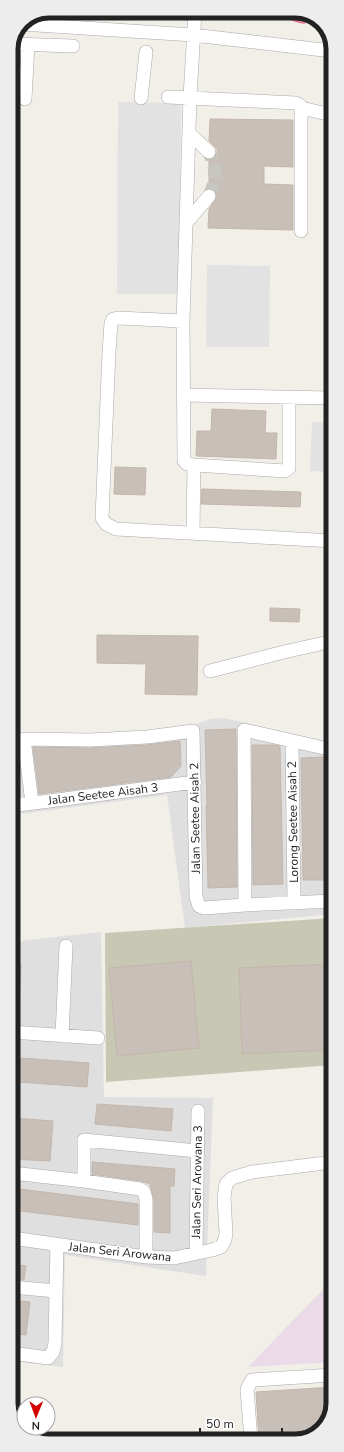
<svg xmlns="http://www.w3.org/2000/svg" width="344" height="1452" font-family="'Nunito Sans',sans-serif">
  <rect width="100%" height="100%" fill="#f2efe9"/>
  <path fill="#e0dfdf" d="M224 718 333 743V914L185 928 167 795 11 815V734L120 736 187 728 210 719Z
    M101 932 104 1097 213 1098 206 1276 65 1255 63 1367 12 1361 11 942Z"/>
  <path fill="#ebdbe8" d="M333 1279V1362L248 1367Z"/>
  <path fill="#c7c7b4" d="M333 918V1065L106 1082 105 933Z"/>
  <path fill="#e2e2e2" d="M118 102 181 103 179 294H117Z
    M207 265 270 266 269 347H206Z
    M312 422H333V472L310 471Z"/>
  <path fill="#c7bfb8" stroke="#c4b6ab" d="M210 119 293 120V167L264 166V184L293 185V230L208 228 209 209 217 197 214 190 209 188V160L214 158 217 153V149L209 141Z
    M212 409 266 411 265 433H277L276 459 196 456 197 431H211Z
    M115 467 146 468 145 495 114 494Z
    M202 489 301 492 300 507 201 504Z
    M270 608 300 609 299 622 270 621Z
    M97 635 198 636 197 695 145 694 146 664 97 663Z
    M236 729 237 887 208 888 206 806H207L205 730Z
    M180 741 181 766 171 777 39 794 33 747 90 748 147 745Z
    M252 745H273L280 746 283 884 253 885Z
    M328 757 333 758V880H303L301 758Z
    M191 961 199 1048 117 1056 109 968Z
    M11 964H21L19 1014H11Z
    M333 964V1050L242 1054 239 968Z
    M21 1058 89 1063 87 1087 19 1082Z
    M97 1104 173 1109 171 1131 95 1124Z
    M12 1118 53 1121 50 1161 12 1159Z
    M92 1162 175 1169 174 1186H170V1233L154 1232V1199L150 1184 141 1181 92 1174Z
    M12 1188 138 1204V1225L12 1210Z
    M12 1264 26 1266 24 1280 12 1279Z
    M12 1300 30 1302 26 1335 12 1333Z
    M333 1387V1403L324 1428 302 1440H259L256 1392Z"/>
  <g fill="none" stroke-linecap="round" stroke-linejoin="round">
    <path stroke="#c8c6c1" stroke-width="13" stroke-dasharray="13 6" stroke-linecap="butt" d="M209 196C217 178 217 170 209 152"/>
    <g stroke="#a9a9a9" stroke-width="14">
      <path id="minor" d="M195 11 190 97 183 321 184 461 187 464 194 465 285 471 289 468V397
        M21 24 193 35 332 51
        M13 44 73 46
        M168 97 296 103 300 105 301 108V231
        M141 98 146 52
        M25 99 28 45
        M301 108 332 115
        M189 133 209 152
        M187 222 209 196
        M183 321 118 318 113 319 111 323 109 352 102 518 106 524 116 529 333 541
        M184 395 332 398
        M193 533 194 465
        M210 671 284 652 333 641
        M292 742 294 903
        M32 803 24 739 90 740 147 737 193 731 196 897 199 906 204 908 245 905 333 901
        M11 806 195 782
        M245 905 244 730 333 750
        M11 1032 98 1038
        M62 1036 66 946
        M12 1173 84 1181 140 1189 144 1192 146 1199V1257
        M84 1181V1140L197 1151
        M12 1238 146 1257 174 1258 212 1250 221 1247 225 1240 226 1233 224 1197 226 1184 232 1178 252 1172 333 1162
        M196 1253 198 1111
        M12 1287 56 1291
        M12 1353 48 1358 53 1352 55 1343 57 1245
        M251 1440 247 1389 252 1380 333 1375"/>
    </g>
    <g stroke="#dc2a67" stroke-width="21">
      <path id="highway" d="M296 11 303 13"/>
    </g>
    <use href="#minor" stroke="#fff" stroke-width="13"/>
    <use href="#highway" stroke="#e892a2" stroke-width="20"/>
  </g>
  <g text-anchor="middle" stroke-width="3" stroke-linejoin="round" paint-order="stroke">
    <g font-size="12" fill="#222" stroke="#fff">
      <text transform="translate(103 794) rotate(-7)" y="4">Jalan Seetee Aisah 3</text>
      <text transform="translate(195 818) rotate(-91)" y="4">Jalan Seetee Aisah 2</text>
      <text transform="translate(293 822) rotate(-91)" y="4">Lorong Seetee Aisah 2</text>
      <text transform="translate(197 1182) rotate(-89)" y="4">Jalan Seri Arowana 3</text>
      <text transform="translate(120 1252) rotate(6)" y="4">Jalan Seri Arowana</text>
    </g>
  </g>
  <path d="M0 0H344V1452H0ZM49 18H295A31 31 0 0 1 326 49V1403A31 31 0 0 1 295 1434H49A31 31 0 0 1 18 1403V49A31 31 0 0 1 49 18Z" fill="#ededed" fill-rule="evenodd"/>
  <path fill="none" stroke="#222" stroke-width="5" d="M49 18H295A31 31 0 0 1 326 49V1403A31 31 0 0 1 295 1434H49A31 31 0 0 1 18 1403V49A31 31 0 0 1 49 18Z"/>
  <g transform="translate(36 1416) rotate(181)"><circle r="19" fill="#ffffff" stroke="#a7a7a7"/>
  <path d="M0-3L7 15L0 10L-7 15Z" fill="#d40000"/>
  <text y="-6" font-size="11" font-weight="bold" text-anchor="middle" fill="#222222">N</text>
  </g>
  <path d="M200 1428v6h82v-6" fill="none" stroke="#222222" stroke-width="2"/>
  <text x="206" y="1428" font-size="12" fill="#222222" stroke="#ffffff" stroke-width="3" paint-order="stroke">50 m</text>
</svg>
